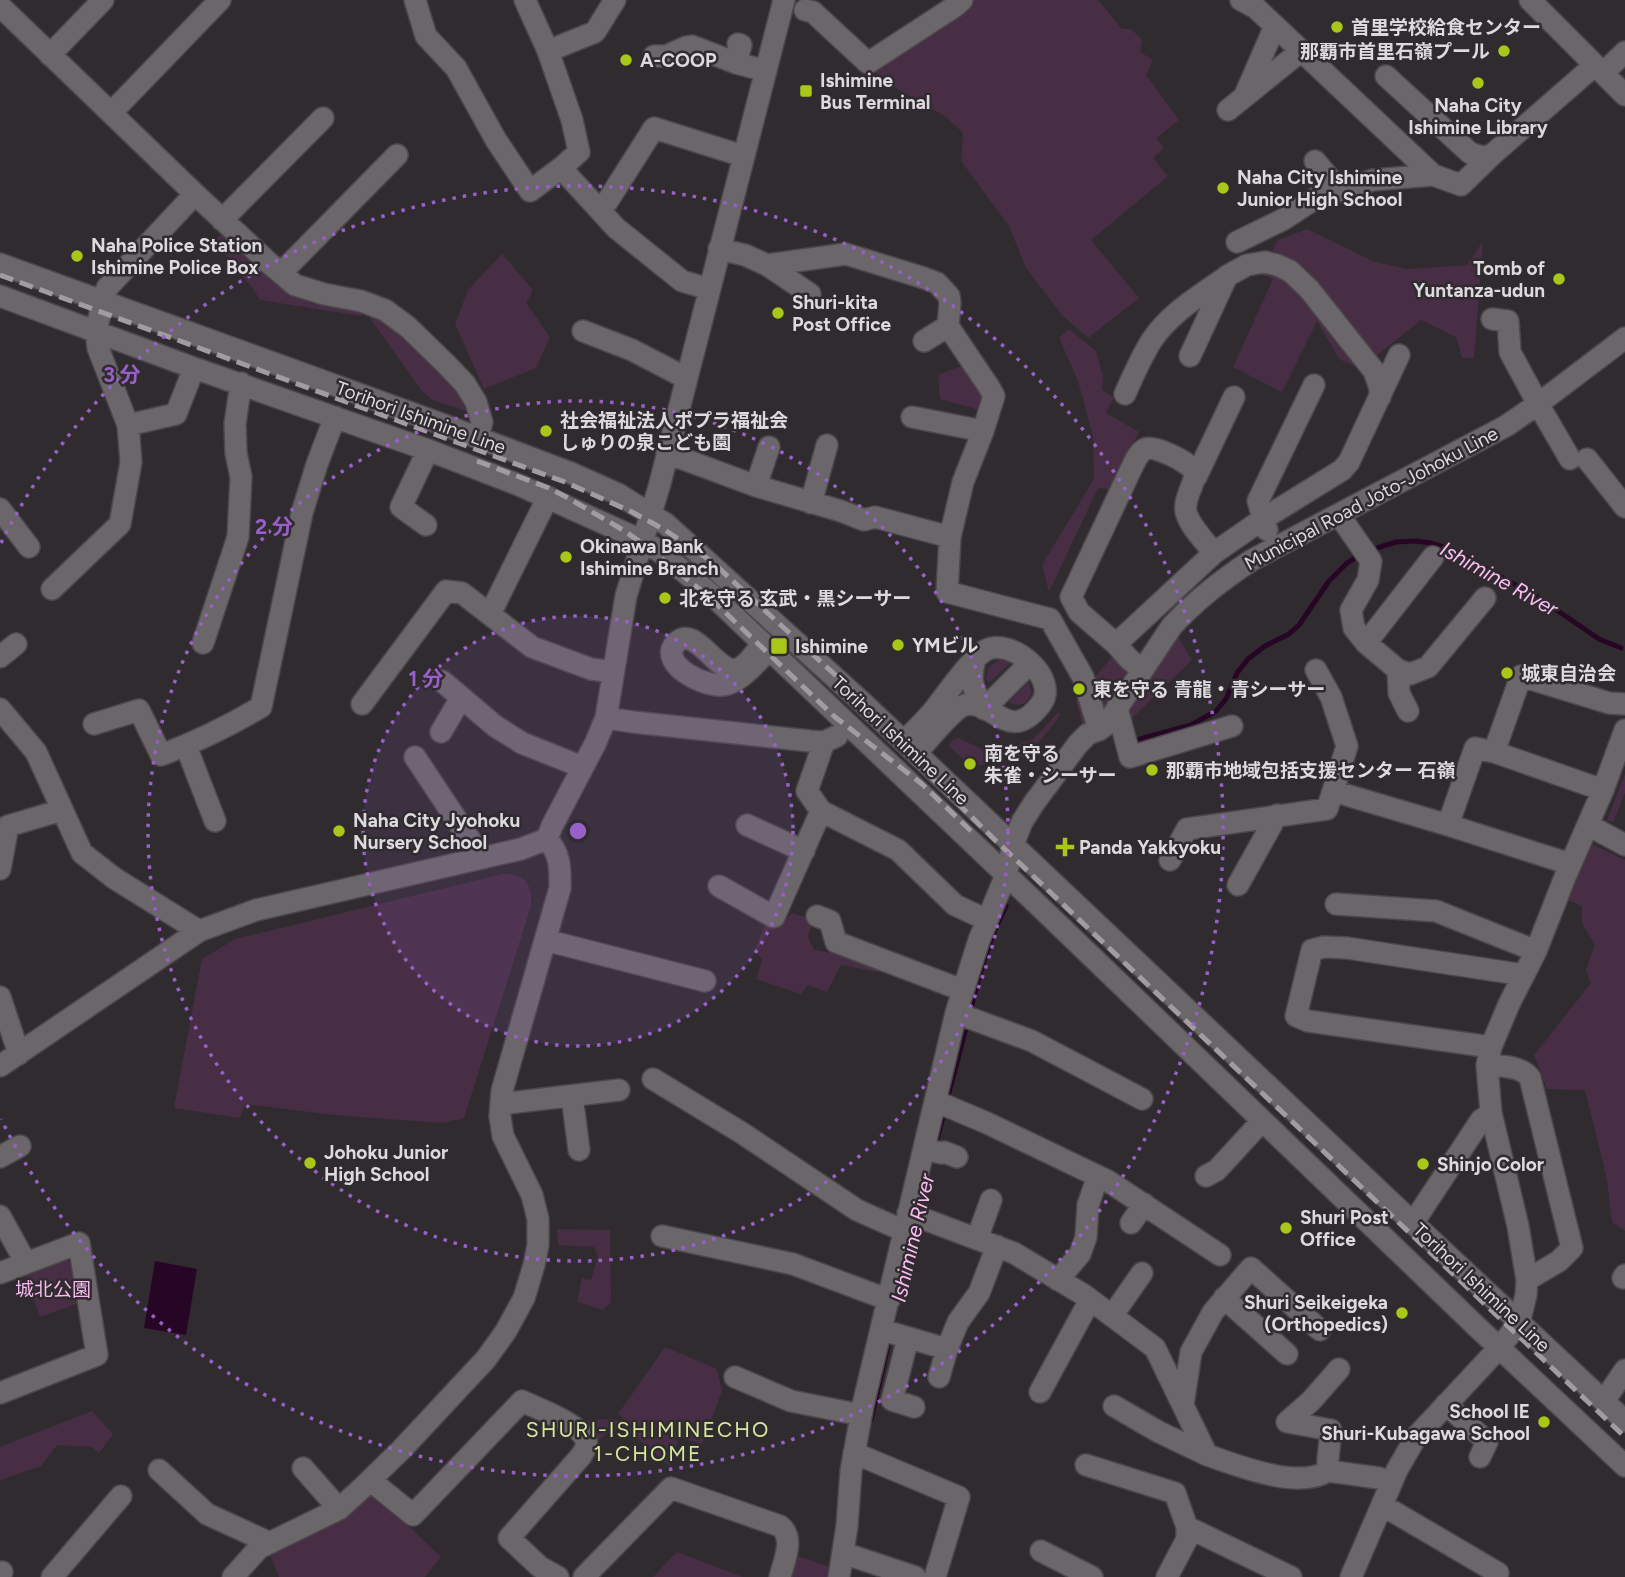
<svg xmlns="http://www.w3.org/2000/svg" width="1625" height="1577" font-family="Figtree,'Noto Sans JP',sans-serif">
  <rect width="100%" height="100%" fill="#302b2f"/>
  <path fill="#472e45" d="M973 0H1098L1122 29H1131L1142 40 1140 52 1153 60 1146 75 1179 120 1156 138 1164 148 1153 158 1168 176 1091 240 1139 298 1088 338 1062 315 1026 268 1009 226 961 161 963 133 946 117 884 81 873 70 956 16Z
    M1307 229 1375 262 1407 269 1467 265 1483 241 1474 358H1462L1456 337 1421 320 1360 369 1339 359 1317 321 1282 392 1233 367 1273 279 1261 274 1278 240Z
    M224 231 288 289 312 304 332 305 361 311V316L260 300 252 287 231 265 217 238Z
    M502 254 533 290 526 303 550 337 536 368 484 389 455 324 468 290Z
    M367 314 392 326 455 386 470 412 432 400 422 391Z
    M1069 329 1096 351 1103 376 1102 390 1114 397 1106 413 1139 432 1109 489 1098 488 1049 592 1042 565 1094 479 1093 436 1078 381 1059 338Z
    M966 364 987 397 980 410 940 399 938 375Z
    M1178 636 1192 660 1129 721 1128 708Z
    M1115 653 1126 667 1129 676 1104 716 1082 724 1076 700Z
    M998 660H1004L1010 663 989 683 986 679 988 668Z
    M1029 682 1032 692C1028 703 1019 709 1009 702Z
    M1058 713 1061 714C1049 729 1031 758 1012 760L1016 745 1033 739Z
    M959 738 1001 759 1004 763 970 766 950 747 949 744 954 739Z
    M1625 774V793L1613 822 1607 820Z
    M1591 844 1625 860V1231L1612 1222 1607 1180 1585 1090 1547 1089 1534 1055 1591 983 1586 970 1595 945 1582 923V906L1568 900Z
    M503 874C525 874 533 884 531 906L464 1118 443 1123 334 1115 245 1104 240 1118 174 1108 202 959 235 939Z
    M792 913 813 919 808 937 814 950 850 956 881 967 878 972 841 965 827 992 808 985 801 994 756 979 762 960 755 950 766 923 779 926Z
    M557 1229 610 1230 611 1302 603 1310 577 1302 582 1278 591 1280 598 1256 594 1247 558 1245Z
    M66 1260 73 1264 79 1303 40 1317 25 1275Z
    M665 1347 717 1369 722 1391 702 1444 676 1437 675 1440 678 1441 669 1466 628 1430H610L599 1440 574 1418 584 1420 613 1419 629 1424 618 1414Z
    M92 1411 113 1434 99 1453 92 1447 57 1445 41 1466 0 1480V1447Z
    M370 1495 377 1496 441 1557 425 1577H279L268 1550 365 1496Z
    M677 1552 743 1577H653Z
    M794 1555 830 1567 827 1577H788Z"/>
  <path fill="#270625" d="M155 1261 197 1269 186 1335 144 1328Z"/>
  <g fill="none" stroke-linecap="round" stroke-linejoin="round">
    <path stroke="#270625" stroke-width="5" d="M1371 550 1396 542 1416 541 1431 543 1453 550 1539 598 1599 639 1621 648
      M1129 742 1191 725 1216 711 1226 699 1237 673 1248 659 1265 646 1289 634 1299 625 1329 581 1347 563 1362 554
      M970 1012C979 976 989 939 1006 906
      M947 1100 968 1021
      M935 1147 945 1109
      M871 1420 890 1337"/>
    <g stroke="#4b474a" stroke-width="24">
      <path id="minor" d="M415 0 426 36 456 68 496 140 530 191 561 168 616 228 682 281 709 289
        M525 0 548 51 595 32 615 0
        M1241 0 1256 8 1433 175 1461 185 1494 153
        M1530 0 1625 95
        M0 6 195 194 269 263 295 285 324 294 361 301 385 310 408 327 447 365 465 384 476 402 482 422 478 437
        M805 10 813 12 868 63 954 7 962 0
        M548 51 572 120 579 152 561 168
        M50 55 103 0
        M654 56H666L686 47 692 46 736 63 766 71
        M736 63 741 45 738 44
        M1603 73 1625 52
        M1386 76 1470 153 1485 158 1494 153 1595 65
        M1245 95 1275 26
        M1228 110 1301 51
        M111 113 220 0
        M1315 161 1340 191
        M607 202 654 128 743 156
        M222 220 323 118
        M1237 242 1284 219 1316 198 1373 180 1433 175
        M719 249 745 255 767 265 810 294
        M0 264 439 423 571 473 618 494 666 524 864 704 1413 1223 1625 1421
        M767 265 846 254 924 278 937 283 949 296 950 303 948 326 989 387 994 396 983 431 963 482 950 537 947 592 1050 619 1083 677 1099 730
        M281 273 397 155
        M0 296 194 368 428 450 519 485 643 541 659 551 712 595 1036 903 1476 1326 1625 1466
        M1492 319 1508 321 1510 352 1538 404 1570 459
        M583 331 632 350 686 378
        M924 341 948 326
        M1190 356 1227 276 1247 265 1265 262 1277 265 1290 271 1309 289 1374 371 1380 388V397
        M1125 394C1133 376 1141 357 1152 340 1170 313 1199 296 1226 277
        M912 417 983 431
        M128 425 176 414 194 368
        M667 453 756 486 841 511 864 520 875 517 950 537
        M1587 459 1625 507
        M1196 477 1234 397
        M756 486 769 447
        M811 503 827 445
        M0 509 29 547
        M1339 515 1371 561 1368 580 1351 610 1354 628 1366 643 1398 670 1410 674 1428 667 1485 598
        M426 525 401 507 428 450
        M1267 530 1258 501 1314 385
        M52 589 120 524 131 462 128 425 98 348 96 331 103 301 107 288 195 194
        M490 614 548 497
        M203 643 238 537 241 477 236 453 235 424 241 383
        M1366 643 1433 557
        M763 644C756 651 749 663 740 668 719 680 696 622 676 643 656 664 709 691 728 684 745 678 756 662 769 650
        M1116 644 1214 553 1263 519 1342 470 1349 462 1399 355
        M0 657 16 644
        M975 659C969 681 973 690 984 709L1030 663
        M1142 670 1128 658 1116 644 1079 612 1071 597 1132 467C1135 461 1139 452 1145 449 1152 444 1189 462 1193 470 1199 480 1183 496 1186 512 1190 527 1205 541 1214 553
        M1316 670 1331 697 1347 746 1333 791 1448 825 1570 864
        M1398 670 1399 693 1408 711
        M442 681 495 726 522 743 582 767
        M362 704 446 591 462 593 532 647 591 669 613 672
        M1117 708 1130 757 1232 726
        M0 709 36 752 82 853 114 878 199 931
        M606 718 633 722 810 741 824 742 837 736
        M94 724 139 710 161 755C199 741 227 727 261 707L302 513 317 464 335 417
        M441 732 461 698
        M824 742 807 791 821 811 898 850 955 905 987 920
        M904 742C914 731 925 721 934 710 945 696 972 657 986 650 1011 637 1060 678 1041 704 1009 746 994 699 965 705 953 708 926 743 916 753
        M186 746 215 821
        M1494 752 1521 676 1609 703 1625 704
        M415 757 482 858
        M747 825 804 851
        M1448 825 1475 748 1494 752 1603 790
        M1588 825 1625 845
        M1170 860 1187 829 1327 809 1333 791
        M0 869 8 826 62 810
        M1238 885 1277 815
        M719 886 774 917 821 811
        M1336 904 1436 911 1536 951
        M817 916 830 921 836 942 962 990
        M545 940 705 981
        M0 997 19 1054
        M956 1013 1032 1041 1142 1099
        M1491 1047 1308 1021 1296 1016 1312 950 1324 947 1347 948 1524 975
        M1487 1065C1501 1066 1522 1066 1530 1078L1572 1248 1559 1261 1527 1280
        M0 1066 199 931 256 910 521 849 547 839 552 826 595 744 606 718 626 596 659 487 784 0
        M653 1079 742 1133 857 1210 904 1231
        M572 1096 579 1150
        M935 1101 987 1123 1108 1181 1220 1255
        M501 1104 619 1090
        M924 1149 941 1153 944 1152 957 1157
        M0 1157 20 1146
        M1206 1176 1217 1170 1262 1121
        M908 1213 1014 1253 1084 1295 1155 1348 1207 1455C1239 1466 1298 1490 1328 1471L1379 1478 1392 1482
        M0 1216 26 1263
        M1131 1223 1144 1204
        M1413 1223 1481 1120 1491 1113 1487 1065 1491 1047 1509 1004 1536 951 1565 877 1603 790 1625 730
        M662 1236 793 1264 889 1300
        M977 1239 991 1200
        M0 1273 79 1243 97 1355 0 1393
        M1623 1278 1625 1275
        M1058 1280 1080 1254 1086 1237 1088 1205 1098 1176
        M1224 1298 1287 1354
        M1112 1316 1142 1273
        M882 1330 947 1349 958 1322 979 1293 997 1246
        M908 1338 892 1400 914 1407
        M735 1377 791 1401 861 1415
        M939 1377 947 1349
        M1040 1392 1090 1300
        M1604 1401 1625 1370
        M1446 1404 1487 1442 1480 1457
        M1183 1405 1191 1352 1213 1312 1251 1268 1320 1330
        M1114 1406 1159 1432 1207 1455
        M854 1453 959 1497 935 1577
        M1086 1465 1175 1493 1187 1527V1539L1167 1577
        M303 1468 339 1509
        M159 1470 207 1514 270 1543
        M1328 1471V1459L1331 1430 1287 1422 1311 1401 1339 1369
        M370 1480 413 1515 522 1401C538 1409 579 1423 586 1440 588 1446 584 1451 581 1456L509 1538 540 1567 558 1577
        M1382 1507 1394 1512 1498 1573
        M1187 1527 1291 1577
        M1041 1551 1092 1577
        M843 1553 915 1577
        M0 1573 2 1572
        M52 1577 121 1496
        M233 1577 259 1548 339 1509 361 1489 402 1449 471 1375 486 1359 506 1331 524 1298 534 1265 538 1245V1219L532 1195 503 1136 500 1116 502 1091 560 888C560 868 561 855 547 839
        M584 1577 671 1488 780 1526C795 1538 784 1561 780 1577
        M839 1577 847 1526 851 1471 863 1405 956 1013 979 940 1006 875 1013 845 1022 822 1034 803 1078 744 1088 734 1099 730 1106 725 1172 626C1195 601 1223 579 1252 560L1506 426 1538 404 1625 338
        M1351 1577 1397 1470 1416 1437 1499 1348 1519 1323 1526 1295 1527 1280 1518 1226 1491 1113"/>
    </g>
    <use href="#minor" stroke="#6b666a" stroke-width="21"/>
    <path stroke="#a09ca0" stroke-width="5" stroke-dasharray="14 7" stroke-linecap="butt" d="M0 275 565 482 632 512 665 530 711 561 856 694 931 777 993 838 1625 1437
      M477 461 549 488 568 498 623 530 646 546 708 596 835 717 922 784 971 831"/>
  </g>
  <circle cx="578" cy="831" r="215" fill="#9860c8" fill-opacity=".12"/>
  <g fill="none" stroke="#9860c8" stroke-width="3.5" stroke-dasharray="3.5 7">
    <circle cx="578" cy="831" r="215"/>
    <circle cx="578" cy="831" r="430"/>
    <path d="M1 543A645 645 0 1 1 1 1119"/>
  </g>
  <g fill="#a9c719" stroke="#302b2f" stroke-width="2.5">
    <circle cx="1337" cy="27" r="7"/>
    <circle cx="1504" cy="51" r="7"/>
    <circle cx="626" cy="60" r="7"/>
    <circle cx="1478" cy="83" r="7"/>
    <rect x="799" y="84" width="14" height="14" rx="3.5"/>
    <circle cx="1223" cy="188" r="7"/>
    <circle cx="77" cy="256" r="7"/>
    <circle cx="1559" cy="279" r="7"/>
    <circle cx="778" cy="313" r="7"/>
    <circle cx="546" cy="431" r="7"/>
    <circle cx="566" cy="557" r="7"/>
    <circle cx="665" cy="598" r="7"/>
    <circle cx="898" cy="645" r="7"/>
    <rect x="770" y="637" width="18" height="18" rx="3.5"/>
    <circle cx="1507" cy="673" r="7"/>
    <circle cx="1079" cy="689" r="7"/>
    <circle cx="970" cy="764" r="7"/>
    <circle cx="1152" cy="770" r="7"/>
    <circle cx="339" cy="831" r="7"/>
    <path d="M1061.5 836.5h7v7h7v7h-7v7h-7v-7h-7v-7h7z"/>
    <circle cx="310" cy="1163" r="7"/>
    <circle cx="1423" cy="1164" r="7"/>
    <circle cx="1286" cy="1228" r="7"/>
    <circle cx="1402" cy="1313" r="7"/>
    <circle cx="1544" cy="1422" r="7"/>
  </g>
  <g text-anchor="middle" stroke-width="5" stroke-linejoin="round" paint-order="stroke">
    <g font-size="19" font-weight="bold" fill="#dddadd" stroke="#302b2f" text-anchor="start">
      <text x="1351" y="34">首里学校給食センター</text>
      <text x="1490" y="58" text-anchor="end">那覇市首里石嶺プール</text>
      <text x="640" y="67">A-COOP</text>
      <text x="820" y="87">Ishimine<tspan x="820" dy="22">Bus Terminal</tspan></text>
      <text x="1478" y="112" text-anchor="middle">Naha City<tspan x="1478" dy="22">Ishimine Library</tspan></text>
      <text x="1237" y="184">Naha City Ishimine<tspan x="1237" dy="22">Junior High School</tspan></text>
      <text x="91" y="252">Naha Police Station<tspan x="91" dy="22">Ishimine Police Box</tspan></text>
      <text x="1545" y="275" text-anchor="end">Tomb of<tspan x="1545" dy="22">Yuntanza-udun</tspan></text>
      <text x="792" y="309">Shuri-kita<tspan x="792" dy="22">Post Office</tspan></text>
      <text x="560" y="427">社会福祉法人ポプラ福祉会<tspan x="560" dy="22">しゅりの泉こども園</tspan></text>
      <text x="580" y="553">Okinawa Bank<tspan x="580" dy="22">Ishimine Branch</tspan></text>
      <text x="679" y="605">北を守る 玄武・黒シーサー</text>
      <text x="912" y="652">YMビル</text>
      <text x="795" y="653">Ishimine</text>
      <text x="1521" y="680">城東自治会</text>
      <text x="1093" y="696">東を守る 青龍・青シーサー</text>
      <text x="984" y="760">南を守る<tspan x="984" dy="22">朱雀・シーサー</tspan></text>
      <text x="1166" y="777">那覇市地域包括支援センター 石嶺</text>
      <text x="353" y="827">Naha City Jyohoku<tspan x="353" dy="22">Nursery School</tspan></text>
      <text x="1079" y="854">Panda Yakkyoku</text>
      <text x="324" y="1159">Johoku Junior<tspan x="324" dy="22">High School</tspan></text>
      <text x="1437" y="1171">Shinjo Color</text>
      <text x="1300" y="1224">Shuri Post<tspan x="1300" dy="22">Office</tspan></text>
      <text x="1388" y="1309" text-anchor="end">Shuri Seikeigeka<tspan x="1388" dy="22">(Orthopedics)</tspan></text>
      <text x="1530" y="1418" text-anchor="end">School IE<tspan x="1530" dy="22">Shuri-Kubagawa School</tspan></text>
    </g>
    <g font-size="19" fill="#dddadd" stroke="#302b2f">
      <text transform="translate(421 417) rotate(20)" y="7">Torihori Ishimine Line</text>
      <text transform="translate(1371 498) rotate(-28)" y="7">Municipal Road Joto-Johoku Line</text>
      <text transform="translate(901 740) rotate(43)" y="7">Torihori Ishimine Line</text>
      <text transform="translate(1482 1287) rotate(43)" y="7">Torihori Ishimine Line</text>
    </g>
    <g font-size="19" fill="#f7b9f0" stroke="#302b2f">
      <text x="53" y="1296">城北公園</text>
    </g>
    <g font-size="21" font-style="italic" fill="#fcbdf5" stroke="#302b2f">
      <text transform="translate(1499 579) rotate(29)" y="7">Ishimine River</text>
      <text transform="translate(913 1238) rotate(-77)" y="7">Ishimine River</text>
    </g>
    <g font-size="21" letter-spacing="2" fill="#d5e89c" stroke="#302b2f">
      <text x="648" y="1437">SHURI-ISHIMINECHO<tspan x="648" dy="24">1-CHOME</tspan></text>
    </g>
  </g>
  <circle cx="578" cy="831" r="10" fill="#9860c8" stroke="#302b2f" stroke-width="3.5"/>
  <g font-size="21" text-anchor="middle" font-weight="bold" fill="#9860c8" stroke="#302b2f" stroke-width="5" stroke-linejoin="round" paint-order="stroke">
    <text x="122" y="382">3 分</text>
    <text x="274" y="534">2 分</text>
    <text x="426" y="686">1 分</text>
  </g>
</svg>
